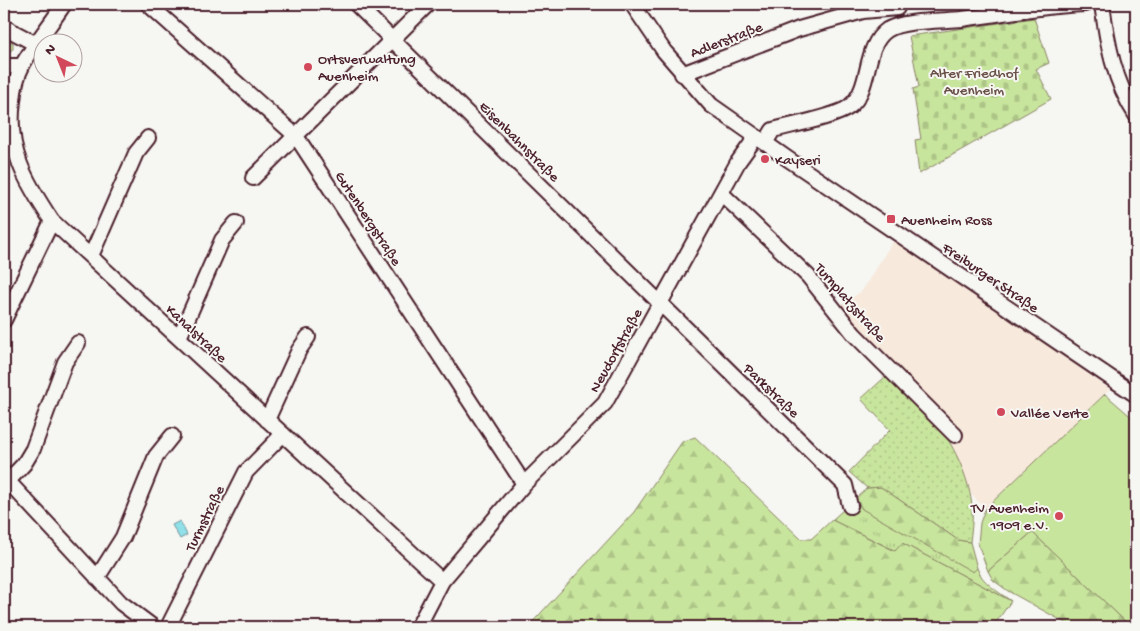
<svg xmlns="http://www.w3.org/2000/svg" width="1140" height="631" font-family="'Gochi Hand',sans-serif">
  <defs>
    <pattern id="grass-tufts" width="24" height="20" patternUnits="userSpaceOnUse" patternTransform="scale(1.25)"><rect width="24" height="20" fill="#c8e59d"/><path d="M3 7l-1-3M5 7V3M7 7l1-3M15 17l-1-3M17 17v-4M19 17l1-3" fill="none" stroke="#adc487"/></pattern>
    <pattern id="forest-firs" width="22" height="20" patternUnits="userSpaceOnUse" patternTransform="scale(1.25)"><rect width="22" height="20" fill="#c8e59d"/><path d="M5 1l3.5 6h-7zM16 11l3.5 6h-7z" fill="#adc487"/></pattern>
    <pattern id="cemetery-stones" width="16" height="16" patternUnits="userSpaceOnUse" patternTransform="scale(1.25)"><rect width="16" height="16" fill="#c8e59d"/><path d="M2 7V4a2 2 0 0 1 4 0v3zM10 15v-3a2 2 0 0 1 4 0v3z" fill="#adc487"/></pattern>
    <pattern id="park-dots" width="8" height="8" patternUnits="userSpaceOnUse" patternTransform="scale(1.25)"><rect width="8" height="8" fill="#c8e59d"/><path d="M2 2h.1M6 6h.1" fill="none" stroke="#adc487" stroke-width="1.8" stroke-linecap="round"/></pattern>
    <pattern id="water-ripples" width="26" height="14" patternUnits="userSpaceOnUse" patternTransform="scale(1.25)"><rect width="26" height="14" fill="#8fe0e8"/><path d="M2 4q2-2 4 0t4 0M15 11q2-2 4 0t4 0" fill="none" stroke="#7dc0c7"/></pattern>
  </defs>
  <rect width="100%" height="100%" fill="#f6f6f2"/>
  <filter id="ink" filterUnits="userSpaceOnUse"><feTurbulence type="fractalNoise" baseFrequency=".02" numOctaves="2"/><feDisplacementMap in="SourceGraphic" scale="10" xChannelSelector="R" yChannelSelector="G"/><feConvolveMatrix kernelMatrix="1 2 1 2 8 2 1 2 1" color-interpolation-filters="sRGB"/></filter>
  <g filter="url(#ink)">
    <path fill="#f7e9dc" d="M895 238 1110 389 985 509 971 494 954 449 947 438 885 377 838 307 862 291Z"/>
    <path fill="url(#grass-tufts)" stroke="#898264" d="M4 37 13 43V49L5 54H4Z
      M855 499 973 571 977 568C982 583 999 592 1011 601L902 543 896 551 832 520Z"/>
    <path fill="url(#forest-firs)" stroke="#898264" d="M695 437 801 539H811L832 520 895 551 902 543 1011 601 993 627H528L634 512 682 442Z
      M881 487 958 540 970 542 977 568 973 572 862 509 855 499 867 488Z
      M1032 532 1131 627H1073L1008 591 993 580 988 571Z"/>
    <path fill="url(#cemetery-stones)" stroke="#898264" d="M1034 18 1049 63 1036 69 1051 99 919 174 915 140 921 139 913 89 919 87 909 36Z"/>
    <path fill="url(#park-dots)" stroke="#898264" d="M885 377 947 438C959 457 972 488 972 511 973 521 971 532 970 542L958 540 881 487 867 488 849 472 890 430 861 399Z"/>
    <path fill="#c8e59d" stroke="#898264" d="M1105 394 1136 421V627H1131L1032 532 988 571 978 544 980 523 985 509Z"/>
    <path fill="url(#water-ripples)" stroke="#73939c" d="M180 521 187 535 180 539 172 525Z"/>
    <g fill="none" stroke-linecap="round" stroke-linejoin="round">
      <g stroke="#4a1f2b" stroke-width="18">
        <path id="minor" d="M64 4C51 24 35 43 23 64 17 75 14 88 13 101 6 149 26 182 52 221L442 581
          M148 4 296 136 524 484
          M356 4 845 485 850 506
          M632 4 664 51 711 105 788 159 1136 395
          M1102 4C1107 42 1114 82 1136 115
          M4 27 36 44
          M4 66H22
          M682 74 799 29 863 11 897 8
          M765 143 773 130C791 125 836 117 849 107 873 88 862 48 887 30 903 20 942 21 962 19 1003 14 1044 5 1086 4
          M253 178 428 4
          M721 193 808 276 854 334 955 435
          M91 256 136 153 148 138
          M4 320 52 221
          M179 338 222 240 236 223
          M267 420 299 350 308 337
          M4 477 121 603 153 627
          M8 481 24 464 33 449 65 362 78 343
          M97 578 123 537 156 456 172 436
          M168 627 246 472 283 434
          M418 627 442 581 524 484 605 403 738 162 756 137"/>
      </g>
      <use href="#minor" stroke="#f6f6f2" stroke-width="14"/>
    </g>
  </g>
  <g fill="#d1495b" stroke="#f6f6f2" stroke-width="2">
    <circle cx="308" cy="67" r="5"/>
    <circle cx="765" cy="159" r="5"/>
    <rect x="886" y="214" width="10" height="10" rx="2.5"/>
    <circle cx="1001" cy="412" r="5"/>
    <circle cx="1059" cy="516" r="5"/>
  </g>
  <g text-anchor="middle" stroke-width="4" stroke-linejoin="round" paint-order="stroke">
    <g font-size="15" fill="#4a1f2b" stroke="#f6f6f2">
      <text transform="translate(726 39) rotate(-21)" y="5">Adlerstraße</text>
      <text transform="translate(520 141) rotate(45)" y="5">Eisenbahnstraße</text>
      <text transform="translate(369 218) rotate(57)" y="5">Gutenbergstraße</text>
      <text transform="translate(991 277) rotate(34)" y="5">Freiburger Straße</text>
      <text transform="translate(851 302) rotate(49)" y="5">Turnplatzstraße</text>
      <text transform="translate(197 333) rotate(43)" y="5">Kanalstraße</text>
      <text transform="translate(615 350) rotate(-61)" y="5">Neudorfstraße</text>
      <text transform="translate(772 390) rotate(44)" y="5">Parkstraße</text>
      <text transform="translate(204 518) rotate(-64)" y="5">Turmstraße</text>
    </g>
    <g font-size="15" fill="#4a1f2b" stroke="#f6f6f2" text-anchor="start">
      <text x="318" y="63">Ortsverwaltung<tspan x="318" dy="17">Auenheim</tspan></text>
      <text x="775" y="164">Kayseri</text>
      <text x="901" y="224">Auenheim Ross</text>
      <text x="1011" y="417">Vallée Verte</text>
      <text x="1049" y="512" text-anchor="end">TV Auenheim<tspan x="1049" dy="17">1909 e.V.</tspan></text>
    </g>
    <g font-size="15" fill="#6a5048" stroke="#f6f6f2">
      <text x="974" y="77">Alter Friedhof<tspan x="974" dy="17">Auenheim</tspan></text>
    </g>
  </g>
  <rect width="1140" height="631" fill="none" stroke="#f6f6f2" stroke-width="20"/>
  <rect x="10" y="10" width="1120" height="611" fill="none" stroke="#4a1f2b" stroke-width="2" filter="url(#ink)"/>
  <g transform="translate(58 58) rotate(317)"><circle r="24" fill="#f6f6f2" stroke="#b1a0a2"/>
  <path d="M0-4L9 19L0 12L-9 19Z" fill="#d1495b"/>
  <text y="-8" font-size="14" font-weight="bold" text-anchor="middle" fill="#4a1f2b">N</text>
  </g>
</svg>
